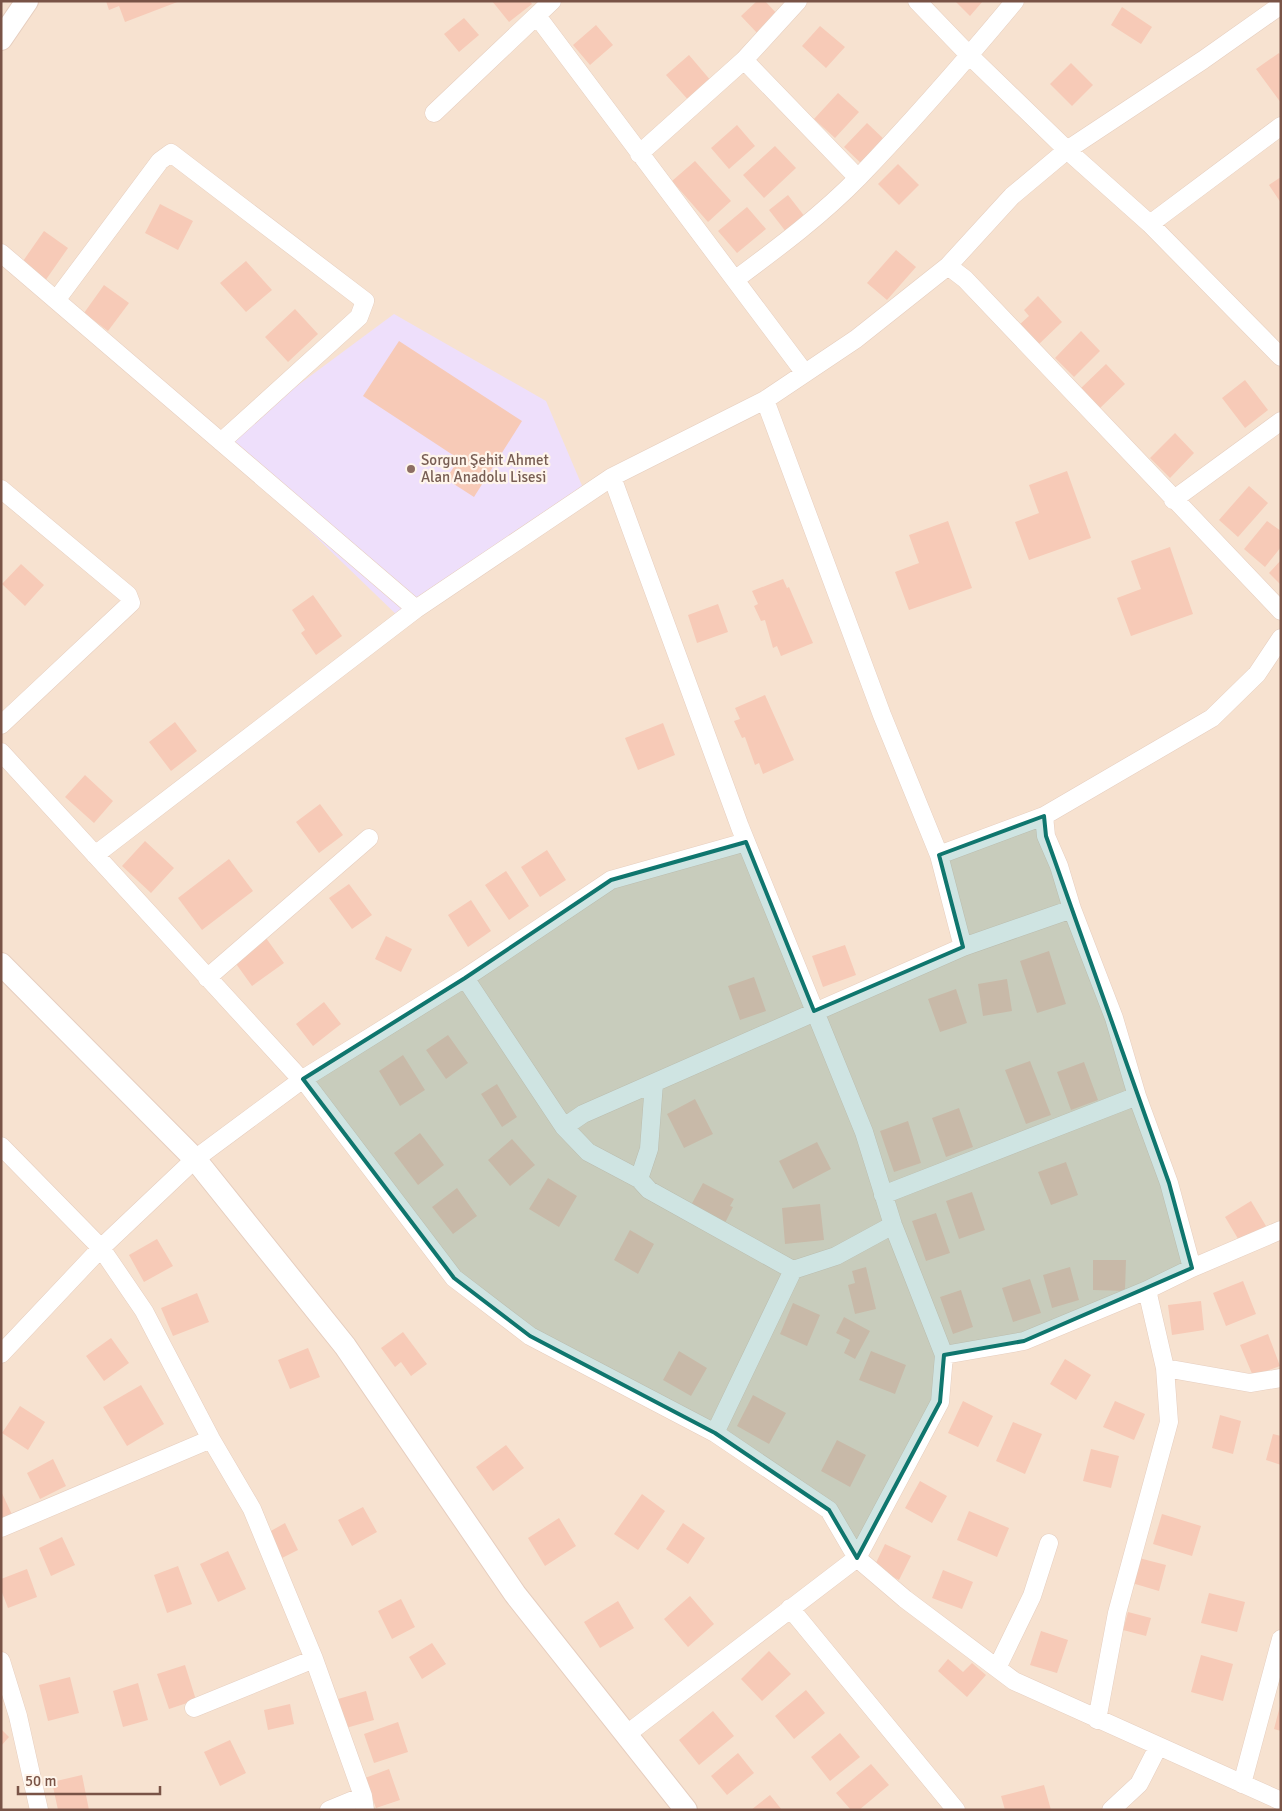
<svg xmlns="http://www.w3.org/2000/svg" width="1282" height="1811" font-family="Signika,sans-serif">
  <rect width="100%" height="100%" fill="#fff1e2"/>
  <path fill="#f7e2d0" d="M1 1H1281V1810H1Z"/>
  <path fill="#eedffb" d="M394 314 546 401 583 488 401 619 227 451 251 420Z"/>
  <path fill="#f7cab7" d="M106 1H180L125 22 119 6 109 10Z
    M492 1H530L532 4 509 22Z
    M757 1H765L779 16 759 35 741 16Z
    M955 1H983L970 16Z
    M1122 7 1152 27 1141 44 1111 25Z
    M464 18 479 35 459 52 444 34Z
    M596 25 613 45 590 65 573 45Z
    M820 26 845 47 826 68 802 46Z
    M1279 53 1281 56V103L1256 69Z
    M689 55 712 82 690 102 666 75Z
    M1071 63 1093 85 1072 106 1050 84Z
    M838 93 859 112 835 138 814 119Z
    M867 123 888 143 865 167 844 147Z
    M737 125 755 146 729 169 711 148Z
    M775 146 796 168 764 198 743 175Z
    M695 161 731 201 708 222 672 181Z
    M898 164 919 185 899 205 878 184Z
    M1281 177V203L1269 185Z
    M788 195 809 222 790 237 769 210Z
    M160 204 193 221 178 250 145 233Z
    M747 207 766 229 737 253 718 231Z
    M44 231 68 248 45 281 21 264Z
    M896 250 916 267 887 300 867 283Z
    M246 261 272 290 246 312 220 283Z
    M104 285 129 303 108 331 84 313Z
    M1038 296 1062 322 1038 345 1019 325 1029 316 1024 310Z
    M295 309 318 334 288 362 265 337Z
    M1081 331 1100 351 1074 377 1055 358Z
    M399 341 522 421 474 497 446 479 459 459 363 396Z
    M1106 364 1125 384 1099 409 1080 389Z
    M1245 380 1268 410 1245 428 1222 398Z
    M1175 433 1194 453 1170 478 1150 458Z
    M1067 471 1091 538 1029 560 1015 522 1039 513 1029 485Z
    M1249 486 1268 503 1238 537 1219 520Z
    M948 521 972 588 909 610 895 572 919 563 909 535Z
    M1267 521 1281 531V547L1265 567 1244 549Z
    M1170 547 1193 614 1131 636 1117 598 1141 589 1131 561Z
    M1281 560V585L1269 573Z
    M21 564 44 585 25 606 2 584Z
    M783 579 787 588 789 587 813 643 781 656 777 646 773 648 765 620 761 621 754 606 758 604 752 591Z
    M313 595 342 636 316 655 301 633 305 630 292 610Z
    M718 604 728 632 697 643 688 615Z
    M765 695 794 760 763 774 759 763 755 765 745 737 742 738 734 721 740 719 735 708Z
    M175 722 197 751 171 771 149 742Z
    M663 723 675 755 638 770 625 738Z
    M85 775 113 801 94 823 65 797Z
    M320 804 343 835 319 853 296 822Z
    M145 841 174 868 151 893 122 866Z
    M547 850 566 880 540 897 521 867Z
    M229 859 253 891 202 930 178 898Z
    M506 871 529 906 509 920 485 885Z
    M349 884 372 915 352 929 329 898Z
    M471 900 491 931 468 947 448 915Z
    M386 936 412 949 401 972 375 959Z
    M266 938 284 963 252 986 234 961Z
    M845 945 856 975 823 987 812 956Z
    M1049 951 1066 1004 1037 1013 1020 961Z
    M754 977 766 1011 740 1020 728 986Z
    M1007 979 1012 1011 983 1016 978 984Z
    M956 989 967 1023 940 1032 928 999Z
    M324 1002 341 1024 313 1046 296 1024Z
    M448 1035 468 1063 446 1079 426 1050Z
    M403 1055 425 1090 400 1106 379 1071Z
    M1030 1061 1051 1115 1026 1124 1005 1070Z
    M1084 1062 1098 1100 1071 1110 1057 1072Z
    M497 1084 517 1117 502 1127 481 1094Z
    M695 1099 713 1134 684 1148 667 1114Z
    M959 1108 973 1147 946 1157 932 1118Z
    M908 1121 921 1163 894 1172 880 1131Z
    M420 1133 444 1165 418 1185 394 1153Z
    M512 1139 535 1165 510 1186 488 1160Z
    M817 1142 831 1169 793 1189 779 1161Z
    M1066 1162 1078 1195 1051 1205 1038 1172Z
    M548 1178 577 1196 559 1227 529 1209Z
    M703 1183 734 1199 730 1206 733 1207 724 1225 690 1207Z
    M457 1188 477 1216 453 1234 432 1207Z
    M972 1192 985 1230 959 1239 946 1201Z
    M1251 1201 1266 1226 1240 1242 1225 1217Z
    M820 1204 824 1240 785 1244 782 1208Z
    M936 1213 950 1253 926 1261 912 1221Z
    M630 1230 654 1244 638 1274 614 1260Z
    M157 1239 173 1266 144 1282 129 1255Z
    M1093 1260H1126L1125 1291 1093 1290Z
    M866 1267 876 1309 855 1314 848 1285 855 1283 852 1271Z
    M1070 1267 1079 1300 1052 1308 1043 1275Z
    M1030 1279 1041 1313 1013 1322 1002 1288Z
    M1243 1281 1256 1314 1226 1326 1213 1293Z
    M961 1290 973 1327 953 1334 940 1297Z
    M197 1293 209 1322 173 1336 161 1308Z
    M1201 1301 1204 1330 1172 1335 1168 1305Z
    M793 1303 820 1315 807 1346 780 1334Z
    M844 1317 870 1331 855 1359 844 1353 850 1340 836 1333Z
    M403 1332 427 1364 411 1376 401 1362 395 1367 381 1348Z
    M1268 1334 1280 1366 1253 1376 1240 1345Z
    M111 1338 129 1363 104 1381 86 1356Z
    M308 1348 320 1377 290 1389 278 1360Z
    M679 1351 707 1368 691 1396 663 1380Z
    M871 1351 906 1365 895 1394 859 1380Z
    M1065 1359 1091 1375 1076 1400 1050 1384Z
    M141 1385 164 1424 127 1446 103 1407Z
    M753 1395 786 1413 769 1444 737 1426Z
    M963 1401 993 1416 978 1447 948 1433Z
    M1115 1401 1145 1414 1134 1440 1103 1427Z
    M20 1406 45 1422 28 1450 2 1433Z
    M1220 1415 1241 1421 1233 1454 1212 1448Z
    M1013 1422 1042 1434 1025 1474 996 1461Z
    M1273 1434 1281 1436V1465L1266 1460Z
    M837 1440 866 1455 850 1487 821 1471Z
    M506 1445 524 1468 493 1491 476 1467Z
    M1091 1449 1119 1456 1111 1488 1083 1481Z
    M53 1459 66 1486 40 1499 27 1473Z
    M920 1481 947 1496 932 1523 905 1508Z
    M1 1491 14 1519 1 1525Z
    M642 1494 665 1511 638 1550 614 1534Z
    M363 1507 377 1532 352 1546 338 1520Z
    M969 1511 1009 1528 997 1557 957 1540Z
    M1162 1514 1201 1526 1192 1556 1153 1544Z
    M559 1518 576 1546 545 1566 528 1538Z
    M285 1523 298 1550 282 1558 269 1532Z
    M683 1523 705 1538 688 1564 666 1549Z
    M62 1537 75 1565 51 1576 39 1548Z
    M885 1544 911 1556 899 1580 874 1567Z
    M228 1551 246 1589 218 1602 200 1564Z
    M1139 1558 1166 1565 1159 1591 1132 1583Z
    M178 1566 192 1604 167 1613 154 1575Z
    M27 1569 37 1597 8 1608 1 1590V1579Z
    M943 1570 973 1582 962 1609 932 1598Z
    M1209 1593 1245 1602 1237 1632 1201 1623Z
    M690 1596 714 1624 688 1647 664 1619Z
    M401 1599 415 1627 392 1639 378 1611Z
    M618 1601 634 1628 600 1648 584 1622Z
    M1128 1612 1151 1618 1146 1636 1123 1630Z
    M1041 1631 1068 1640 1057 1673 1030 1665Z
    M432 1643 446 1664 422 1679 409 1657Z
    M769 1651 791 1674 762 1701 741 1679Z
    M1201 1655 1233 1664 1223 1701 1191 1692Z
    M948 1659 963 1672 972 1663 986 1675 967 1697 938 1671Z
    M185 1665 196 1700 169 1709 157 1674Z
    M70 1677 79 1713 48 1721 39 1685Z
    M138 1683 148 1720 123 1727 113 1691Z
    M806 1690 825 1713 794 1739 775 1716Z
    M366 1691 374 1720 346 1728 338 1699Z
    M290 1704 294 1724 268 1730 264 1710Z
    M1280 1706H1281V1731L1274 1729Z
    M713 1711 734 1736 699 1765 679 1740Z
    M398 1722 408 1752 374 1763 364 1734Z
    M1 1729 9 1737 1 1746Z
    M840 1733 860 1757 830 1781 811 1757Z
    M230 1740 246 1773 220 1786 204 1752Z
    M738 1753 754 1773 727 1795 711 1776Z
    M871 1764 889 1785 859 1810H851L836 1793Z
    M389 1769 400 1800 376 1808 365 1778Z
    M82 1775 89 1810H58L52 1782Z
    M1044 1785 1051 1810H1005L1001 1796Z
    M770 1795 782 1810H751Z"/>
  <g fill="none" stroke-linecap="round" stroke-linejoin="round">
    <g stroke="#e6cebf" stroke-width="19">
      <path id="minor" d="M917 1 970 56 1067 150 1150 224 1281 357
        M537 16 804 372
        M744 60 858 178
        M434 113 552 1
        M639 154 744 60 798 1
        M1150 224 1281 126
        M1 253 416 609
        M948 266 965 279 1281 611
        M736 279C779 247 822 215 859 177 913 121 965 61 1015 1
        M57 299 160 161 171 153 365 301 359 317 221 442
        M765 400 882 715 939 855 963 947
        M612 477 740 827 864 1132 893 1225 944 1355 940 1402 857 1558 627 1734
        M1 489 128 595 131 603 1 725
        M1173 500 1281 421
        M1 752 298 1076 303 1079 454 1278 530 1336 715 1433 829 1510 857 1558 905 1599 1014 1681 1281 1801
        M1044 816 1046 836 1059 866 1072 909 1114 1018 1137 1096 1169 1183 1192 1268
        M95 855 416 609 612 477 765 400 856 339 948 266 1012 196 1067 150 1203 60 1281 5
        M939 855 1044 816 1212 718 1257 674 1281 638
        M207 978 369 838
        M465 978 564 1127 588 1152 639 1179 649 1190 793 1270
        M564 1127 583 1114 963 947 1072 909
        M1 1146 101 1248 144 1311 211 1439 252 1509 314 1659 363 1796 365 1810
        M639 1179 649 1149 654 1083
        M883 1195 1137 1096
        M1 1354 101 1248 195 1159 303 1079 465 978 611 880 746 842
        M944 1355 1024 1341 1147 1290 1192 1268 1281 1230
        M1165 1368 1250 1383 1281 1378
        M715 1433 793 1270 836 1256 893 1225
        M1 1528 211 1439
        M790 1608 956 1810
        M1 1661 18 1716 39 1810
        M997 1668 1032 1596 1049 1543
        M194 1708 314 1659
        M1097 1720 1117 1613 1169 1422 1165 1368 1147 1290
        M1242 1784 1281 1639
        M329 1810 363 1796
        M1111 1810 1139 1784 1158 1747"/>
    </g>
    <g stroke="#e6cebf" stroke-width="24">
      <path id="tertiary" d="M1 39 27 1
        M1 964 195 1159 345 1346 515 1594 686 1810"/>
    </g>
    <use href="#minor" stroke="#fff" stroke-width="18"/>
    <use href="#tertiary" stroke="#fff" stroke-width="22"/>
  </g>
  <path fill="#0f766e" fill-opacity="0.2" stroke="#0f766e" stroke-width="4" stroke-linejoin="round" d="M1044 816 1046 836 1169 1183 1192 1268 1024 1341 944 1355 940 1402 857 1558 829 1510 715 1433 530 1336 454 1278 303 1079 465 978 611 880 746 842 814 1011 963 947 939 855Z"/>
  <circle fill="#8d6e63" stroke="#fff5eb" stroke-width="2" cx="411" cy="469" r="5"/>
  <g text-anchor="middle" stroke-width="4.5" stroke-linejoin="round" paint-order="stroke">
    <g font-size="15" fill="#785e54" stroke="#fff5eb" text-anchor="start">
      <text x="421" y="465">Sorgun Şehit Ahmet<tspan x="421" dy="17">Alan Anadolu Lisesi</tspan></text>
    </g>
  </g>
  <rect width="1282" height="1811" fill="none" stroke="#795346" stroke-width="5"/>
  <path d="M18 1786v8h142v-8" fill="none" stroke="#795346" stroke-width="2.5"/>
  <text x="25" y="1786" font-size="15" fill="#795346" stroke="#fff5eb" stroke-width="4" paint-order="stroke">50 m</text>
</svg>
